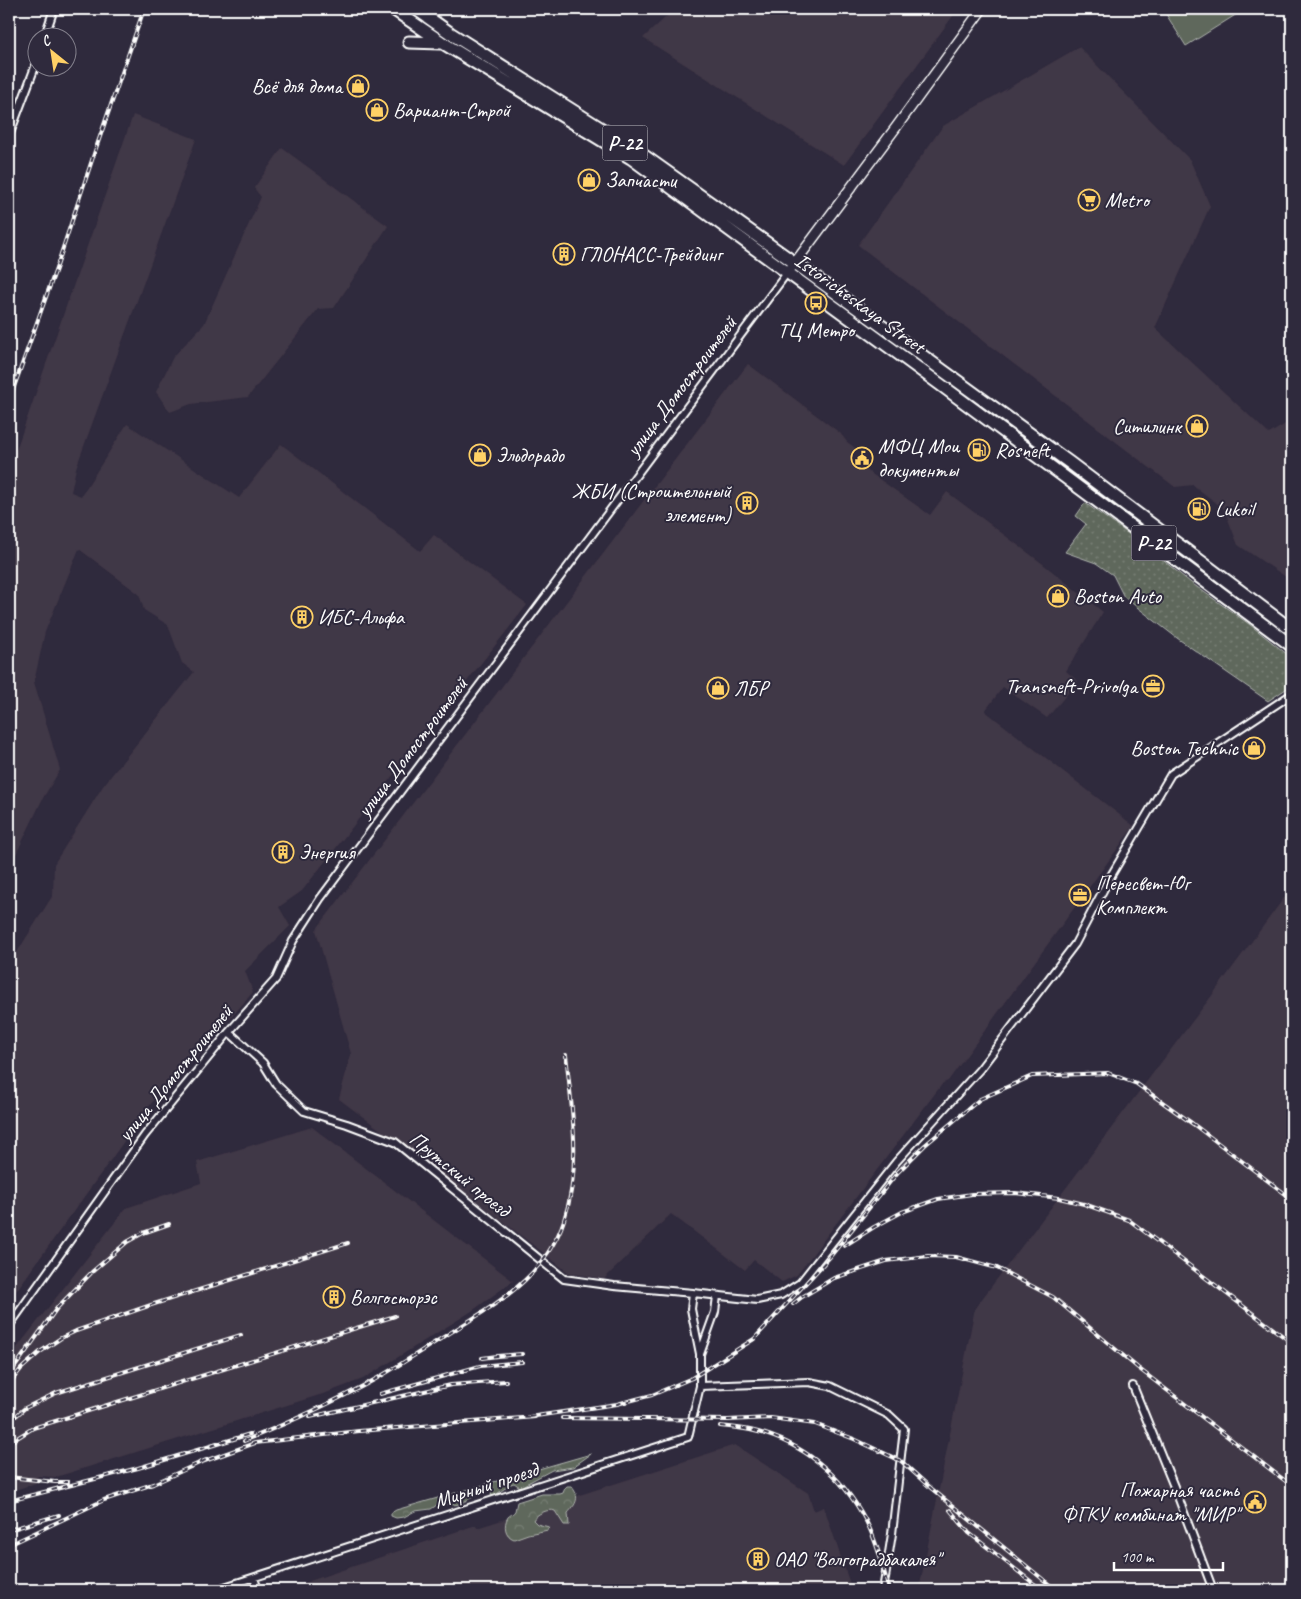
<svg xmlns="http://www.w3.org/2000/svg" width="1301" height="1599" font-family="Caveat,sans-serif">
  <defs>
    <pattern id="grass-dots" width="8" height="8" patternUnits="userSpaceOnUse" patternTransform="scale(1.25)"><rect width="8" height="8" fill="#5f685c"/><path d="M2 2h.1M6 6h.1" fill="none" stroke="#777f74" stroke-width="1.8" stroke-linecap="round"/></pattern>
    <pattern id="forest-crowns" width="20" height="18" patternUnits="userSpaceOnUse" patternTransform="scale(1.25)"><rect width="20" height="18" fill="#5f685c"/><path d="M2 6a3 3 0 1 1 6 0M12 15a3 3 0 1 1 6 0" fill="none" stroke="#777f74"/></pattern>
  </defs>
  <rect width="100%" height="100%" fill="#2f2a3d"/>
  <filter id="ink" filterUnits="userSpaceOnUse"><feTurbulence type="fractalNoise" baseFrequency=".02" numOctaves="2"/><feDisplacementMap in="SourceGraphic" scale="10" xChannelSelector="R" yChannelSelector="G"/><feConvolveMatrix kernelMatrix="1 2 1 2 8 2 1 2 1" color-interpolation-filters="sRGB"/></filter>
  <g filter="url(#ink)">
    <path fill="#413746" d="M675 9H958L844 165 643 38Z
      M1079 47 1190 160 1210 206 1155 328 1269 434 1292 420V581L1238 545 1224 509 1193 485 1175 487 858 245 943 126Z
      M133 115 196 139 76 468 71 492 81 496 127 424 239 498 281 444 420 551 434 535 527 605 302 891 279 907 290 926 245 971 253 992 171 1088 161 1090 9 1301V998L13 991 9 983V965L53 895 54 864 103 786 194 672 182 663 168 625 144 610 139 594 79 549 45 632 34 682 60 770 43 798 9 869V470Z
      M282 148 388 226 334 308 318 309 248 397 191 404 170 412 156 392 173 357 204 324 261 197 254 188Z
      M748 364 840 433 847 442 868 457 862 467 930 515 947 492 1043 564 1103 612 1066 671 1078 681 1047 718 1003 687 985 711 1134 826 948 1081 943 1083 797 1275 782 1282 754 1260 745 1270 671 1214 604 1279 569 1273 496 1216 339 1099 351 1054 316 930Z
      M1292 887V1590H919L975 1308 1210 998Z
      M312 1127 513 1281 472 1311 363 1379 326 1393 56 1477 38 1476 36 1483 9 1492V1358L126 1208 201 1183 197 1162Z
      M735 1445 808 1493 814 1511 824 1507 852 1590H283L476 1525 477 1528Z"/>
    <path fill="url(#grass-dots)" stroke="#afb4ae" d="M1085 503 1144 545 1190 582 1249 624 1292 658V685L1268 701 1177 638 1124 597 1113 575 1096 563 1065 552 1086 524 1076 516Z"/>
    <path fill="url(#forest-crowns)" stroke="#afb4ae" d="M591 1454 573 1467 552 1470 520 1487 514 1483 511 1484 494 1496H491L492 1491 487 1489 460 1504 453 1505 440 1503 431 1509 415 1511 404 1517 396 1518 391 1516V1513L396 1510Z
      M567 1486H571C581 1497 576 1504 568 1513L569 1525H564L555 1511C549 1508 536 1514 533 1520L537 1524 549 1527 548 1530 528 1534 514 1539C505 1536 503 1525 508 1517 510 1515 513 1514 515 1511 516 1508 516 1505 517 1502L542 1494H560L563 1493 565 1488Z"/>
    <path fill="#5f685c" stroke="#afb4ae" d="M1167 9H1245L1186 46 1164 11Z"/>
    <g fill="none" stroke-linecap="round" stroke-linejoin="round">
      <g stroke="#fff" stroke-width="10">
        <path id="street" d="M44 38 54 9
          M9 136 38 59
          M229 1032 263 1063 276 1084 304 1111 347 1124 395 1142 564 1279 614 1286 693 1293 757 1300 781 1295 800 1283 896 1162 980 1069 1075 944 1109 879 1171 774 1292 694
          M693 1293 691 1309 700 1354 715 1312 717 1296
          M9 1326 145 1135 229 1032 276 979 293 941 320 899 787 273
          M700 1386 809 1382 830 1386 889 1415 904 1429 892 1534 883 1590
          M1133 1386 1177 1494 1213 1590
          M254 1578 258 1590
          M215 1590 688 1437 700 1386V1354"/>
      </g>
      <g stroke="#fff" stroke-width="12">
        <path id="secondary" d="M791 268 897 126 982 9"/>
      </g>
      <g stroke="#fff" stroke-width="15">
        <path id="highway" d="M393 9 443 43 631 158 941 385 1292 646
          M416 9 450 33 643 155 795 263 1070 463 1292 630
          M409 42 441 43"/>
      </g>
      <use href="#street" stroke="#2f2a3d" stroke-width="6"/>
      <use href="#secondary" stroke="#2f2a3d" stroke-width="9"/>
      <use href="#highway" stroke="#2f2a3d" stroke-width="11"/>
      <g stroke="#fff" stroke-width="4">
        <path id="rail" d="M9 401 57 266 94 154 144 9
          M844 1246 874 1227 902 1212 938 1199 972 1194 1015 1193 1059 1198 1084 1204 1129 1220 1292 1343
          M793 1304 802 1297 834 1278 886 1261 928 1256 956 1257 997 1268 1053 1297 1138 1368 1292 1486
          M482 1358 497 1356 522 1354
          M12 1371 57 1308 93 1271 127 1242 143 1233 169 1224
          M9 1384 21 1369 40 1352 61 1338 76 1331 151 1305 348 1243
          M380 1394 480 1366 522 1362
          M310 1417 451 1385 506 1381
          M529 1417 617 1404 652 1395 692 1378 754 1339 829 1258 898 1172 925 1145 980 1099 1032 1076 1108 1073 1137 1084 1193 1124 1292 1199
          M562 1418 728 1420 771 1418 815 1424 854 1439 901 1461 932 1489 1056 1590
          M9 1422 25 1408 56 1393 241 1335
          M720 1426C730 1427 740 1428 750 1430 802 1441 842 1475 866 1521 877 1542 883 1567 889 1590
          M244 1441C288 1423 332 1403 374 1380 397 1367 419 1352 442 1338 470 1320 501 1303 525 1280 542 1264 557 1242 564 1220 582 1166 572 1110 566 1055
          M9 1443 33 1428 395 1316
          M199 1463 255 1443 359 1431 535 1417
          M9 1477 55 1482H68
          M9 1501 138 1468 250 1434
          M950 1510 969 1533 1042 1590
          M9 1530 59 1515
          M9 1545 104 1500 153 1484 206 1460"/>
      </g>
      <use href="#rail" stroke="#2f2a3d" stroke-width="2" stroke-dasharray="5.5" stroke-linecap="butt"/>
    </g>
  </g>
  <defs>
    <g id="shop-ring" transform="scale(1.125)"><circle r="9.5" fill="#2f2a3d" stroke="#ffd166" stroke-width="1.5"/><path d="M-5-2.5h2.3a2.7 3.5 0 0 1 5.4 0H5L5.5 6h-11ZM-1.5-2.5h3a1.5 2.3 0 0 0-3 0Z" fill="#ffd166"/></g>
    <g id="supermarket-ring" transform="scale(1.125)"><circle r="9.5" fill="#2f2a3d" stroke="#ffd166" stroke-width="1.5"/><path d="M-6-5.5h2.5l.6 2H6L4.5 2H-2.5L-4.4-4H-6ZM-1.5 3.2a1.3 1.3 0 1 0 .1 0ZM3 3.2a1.3 1.3 0 1 0 .1 0Z" fill="#ffd166"/></g>
    <g id="building-ring" transform="scale(1.125)"><circle r="9.5" fill="#2f2a3d" stroke="#ffd166" stroke-width="1.5"/><path d="M-4-6H4V6H1V3H-1V6H-4ZM-2.5-4.3h1.7v1.8h-1.7ZM.8-4.3h1.7v1.8H.8ZM-2.5-1h1.7V.8h-1.7ZM.8-1h1.7V.8H.8Z" fill="#ffd166"/></g>
    <g id="bus-ring" transform="scale(1.125)"><circle r="9.5" fill="#2f2a3d" stroke="#ffd166" stroke-width="1.5"/><path d="M-5-6H5V4H4V6H2V4H-2V6H-4V4H-5ZM-3.5-4V0h7V-4ZM-3.5 1.2v1.5H-2V1.2ZM2 1.2v1.5H3.5V1.2Z" fill="#ffd166"/></g>
    <g id="fuel-ring" transform="scale(1.125)"><circle r="9.5" fill="#2f2a3d" stroke="#ffd166" stroke-width="1.5"/><path d="M-5.5-6h7V0h2V4h1.3V-2.5L3-4.5l.8-.8L6-3V5H2.5V1h-1V6h-7ZM-4.2-4.7v3.2H.2V-4.7Z" fill="#ffd166"/></g>
    <g id="civic-ring" transform="scale(1.125)"><circle r="9.5" fill="#2f2a3d" stroke="#ffd166" stroke-width="1.5"/><path d="M-.6-6.5H3V-4.5H.6V-3L4-1V1h2V6H-6V1h2V-1L-.6-3ZM-1.2 2.5V6h2.4V2.5Z" fill="#ffd166"/></g>
    <g id="office-ring" transform="scale(1.125)"><circle r="9.5" fill="#2f2a3d" stroke="#ffd166" stroke-width="1.5"/><path d="M-6-3h4V-5.5h4V-3h4V5H-6ZM-1-4.5V-3h2v-1.5ZM-6 0V1H6V0Z" fill="#ffd166"/></g>
  </defs>
  <g fill-rule="evenodd">
    <use href="#shop-ring" x="358" y="86"/>
    <use href="#shop-ring" x="377" y="110"/>
    <use href="#shop-ring" x="589" y="180"/>
    <use href="#supermarket-ring" x="1089" y="200"/>
    <use href="#building-ring" x="564" y="254"/>
    <use href="#bus-ring" x="816" y="303"/>
    <use href="#shop-ring" x="1197" y="426"/>
    <use href="#fuel-ring" x="979" y="450"/>
    <use href="#shop-ring" x="480" y="455"/>
    <use href="#civic-ring" x="862" y="458"/>
    <use href="#building-ring" x="747" y="503"/>
    <use href="#fuel-ring" x="1199" y="509"/>
    <use href="#shop-ring" x="1058" y="596"/>
    <use href="#building-ring" x="302" y="617"/>
    <use href="#office-ring" x="1153" y="686"/>
    <use href="#shop-ring" x="718" y="688"/>
    <use href="#shop-ring" x="1254" y="748"/>
    <use href="#building-ring" x="283" y="852"/>
    <use href="#office-ring" x="1080" y="895"/>
    <use href="#building-ring" x="334" y="1297"/>
    <use href="#civic-ring" x="1255" y="1502"/>
    <use href="#building-ring" x="758" y="1559"/>
  </g>
  <g text-anchor="middle" stroke-width="4" stroke-linejoin="round" paint-order="stroke">
    <g fill="#2f2a3d" stroke="#c1bfc5" stroke-width="1">
      <rect x="602.5" y="125.5" width="45" height="35" rx="4"/>
      <rect x="1131.5" y="525.5" width="45" height="35" rx="4"/>
    </g>
    <g font-size="20" font-weight="bold" fill="#fff">
      <text x="625" y="150">Р-22</text>
      <text x="1154" y="550">Р-22</text>
    </g>
    <g font-size="21" fill="#fff" stroke="#2f2a3d" text-anchor="start">
      <text x="342" y="93" text-anchor="end">Всё для дома</text>
      <text x="393" y="117">Вариант-Строй</text>
      <text x="605" y="187">Запчасти</text>
      <text x="1105" y="207">Metro</text>
      <text x="580" y="261">ГЛОНАСС-Трейдинг</text>
      <text x="816" y="337" text-anchor="middle">ТЦ Метро</text>
      <text x="1181" y="433" text-anchor="end">Ситилинк</text>
      <text x="878" y="453">МФЦ Мои<tspan x="878" dy="24">документы</tspan></text>
      <text x="995" y="457">Rosneft</text>
      <text x="496" y="462">Эльдорадо</text>
      <text x="731" y="498" text-anchor="end">ЖБИ (Строительный<tspan x="731" dy="24">элемент)</tspan></text>
      <text x="1215" y="516">Lukoil</text>
      <text x="1074" y="603">Boston Auto</text>
      <text x="318" y="624">ИБС-Альфа</text>
      <text x="1137" y="693" text-anchor="end">Transneft-Privolga</text>
      <text x="734" y="695">ЛБР</text>
      <text x="1238" y="755" text-anchor="end">Boston Technic</text>
      <text x="299" y="859">Энергия</text>
      <text x="1096" y="890">Пересвет-Юг<tspan x="1096" dy="24">Комплект</tspan></text>
      <text x="350" y="1304">Волгосторэс</text>
      <text x="1239" y="1497" text-anchor="end">Пожарная часть<tspan x="1239" dy="24">ФГКУ комбинат "МИР"</tspan></text>
      <text x="774" y="1566">ОАО "Волгоградбакалея"</text>
    </g>
    <g font-size="21" fill="#fff" stroke="#2f2a3d">
      <text transform="translate(860 303) rotate(36)" y="7">Istoricheskaya Street</text>
      <text transform="translate(681 386) rotate(-53)" y="7">улица Домостроителей</text>
      <text transform="translate(412 747) rotate(-53)" y="7">улица Домостроителей</text>
      <text transform="translate(175 1073) rotate(-51)" y="7">улица Домостроителей</text>
      <text transform="translate(460 1174) rotate(39)" y="7">Прутский проезд</text>
      <text transform="translate(486 1485) rotate(-18)" y="7">Мирный проезд</text>
    </g>
  </g>
  <rect width="1301" height="1599" fill="none" stroke="#2f2a3d" stroke-width="30"/>
  <rect x="15" y="15" width="1271" height="1569" fill="none" stroke="#fff" stroke-width="2" filter="url(#ink)"/>
  <g transform="translate(52 52) rotate(330)"><circle r="24" fill="#2f2a3d" stroke="#827f8b"/>
  <path d="M0-4L9 19L0 12L-9 19Z" fill="#ffd166"/>
  <text y="-8" font-size="14" font-weight="bold" text-anchor="middle" fill="#ffffff">С</text>
  </g>
  <path d="M1114 1562v8h109v-8" fill="none" stroke="#ffffff" stroke-width="2.5"/>
  <text x="1121" y="1562" font-size="15" fill="#ffffff" stroke="#2f2a3d" stroke-width="4" paint-order="stroke">100 m</text>
</svg>
